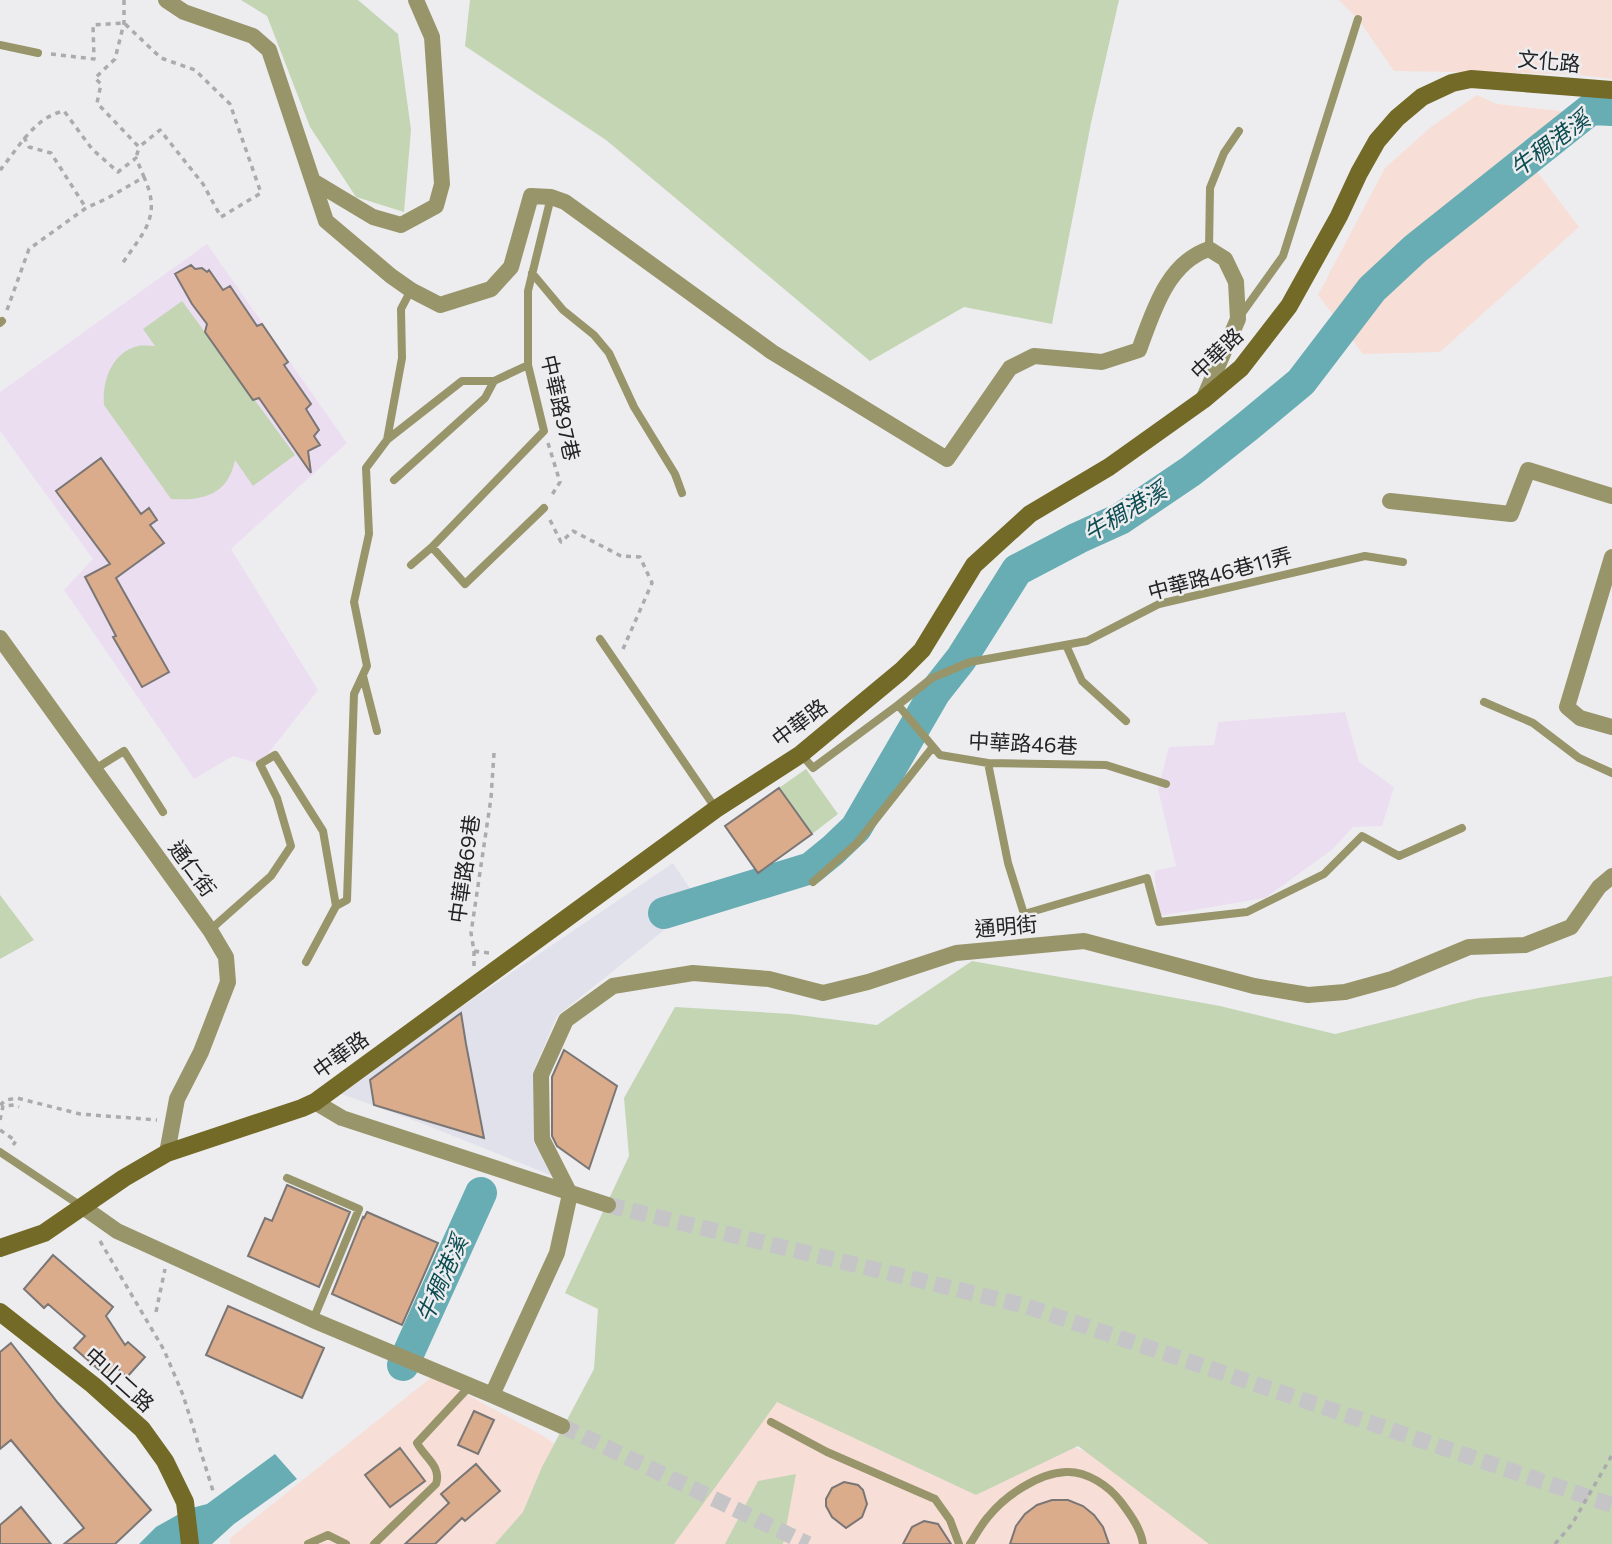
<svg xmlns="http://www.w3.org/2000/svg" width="1612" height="1544" font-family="Commissioner,'Noto Sans TC',sans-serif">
  <rect width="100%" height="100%" fill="#ededf0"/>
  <path fill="#e1e1eb" d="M673 863 699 902 557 1016 533 1072 534 1143 555 1177 421 1123 336 1092Z"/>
  <path fill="#f7ded6" d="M1339 0H1612V79L1572 74 1394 71 1358 19Z
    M1477 95 1497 104 1578 113 1532 165 1579 227 1440 352 1363 354 1318 295 1385 168 1431 127Z
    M762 1316 1253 1522 1254 1544H230V1538L433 1376 545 1437 620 1492Z"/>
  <path fill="#ecdef1" d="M207 244 347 443 231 549 318 690 260 764 233 756 194 779 64 590 93 559 0 431V392Z
    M1345 712 1359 762 1394 787 1382 826 1353 827 1333 849 1265 898 1159 916 1154 871 1176 866 1158 789 1169 747 1214 745 1218 722Z"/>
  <path fill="#c4d5b4" d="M241 0H358L398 34 411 130 404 212 356 197 310 127 267 16Z
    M470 0H1119L1091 123 1052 324 964 307 870 361 606 140 465 46Z
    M182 301 295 455 253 486 235 460C228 495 203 501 171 499L104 405C102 381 112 352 138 346 143 345 150 346 155 346L143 329Z
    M806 769 838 814 812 834 779 788Z
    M0 895 34 940 0 959Z
    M972 961 1220 1006 1335 1034 1478 998 1612 976V1544H1209L1078 1446 976 1495 777 1402 674 1544H495L523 1512 542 1467 594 1369 598 1309 565 1293 629 1156 624 1098 675 1007 791 1014 877 1025Z
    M796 1474 783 1544H725L758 1481Z"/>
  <path fill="#67adb3" d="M275 1454 297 1479 234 1524 212 1544H139L156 1527 188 1509 207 1504Z"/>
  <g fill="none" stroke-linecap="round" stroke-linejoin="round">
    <path stroke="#67adb3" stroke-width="32" d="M664 913 811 868 833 850 856 828 935 692 961 659 1017 570 1078 538 1120 519 1191 471 1248 426 1301 382 1372 289 1415 249 1591 109 1612 110
      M403 1365 481 1193"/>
  </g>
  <path fill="#dbac8c" stroke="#797675" stroke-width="2" d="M191 265 195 269 202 268 207 272 209 270 223 290 230 286 257 326 262 324 288 362 284 365 311 404 306 409 319 430 314 436 320 445 308 451 311 473 259 398 253 400 205 332 207 324 192 304 175 274Z
    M101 458 141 514 149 508 157 520 150 525 164 543 116 578 169 672 142 687 113 637 116 636 85 577 110 564 56 491Z
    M779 788 812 834 758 873 725 826Z
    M461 1013 466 1044 484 1138 374 1105 370 1080Z
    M564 1050 617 1086 589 1169 557 1146 552 1136V1077Z
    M287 1185 350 1212 319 1287 248 1256 265 1218 272 1221Z
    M367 1212 438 1243 402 1325 332 1294 363 1217 364 1218Z
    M53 1255 113 1307 106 1316 125 1345 128 1342 145 1357 127 1377 115 1366 106 1376 74 1348 85 1336 48 1304 44 1308 24 1289Z
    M228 1306 324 1348 302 1398 206 1355Z
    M11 1343 58 1403 151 1510 115 1544H64L84 1528 11 1440 0 1449V1352Z
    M474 1411 494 1420 478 1454 458 1445Z
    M400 1448 425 1481 390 1507 365 1475Z
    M476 1464 500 1491 465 1521 462 1518 435 1544H405L449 1503 441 1494Z
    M844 1482 858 1485 863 1490 867 1504 862 1517 846 1528 832 1517 826 1506V1499L832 1488Z
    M1052 1500H1068L1083 1506 1094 1515 1103 1527 1109 1544H1010L1016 1526 1025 1514 1037 1505Z
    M21 1507 51 1544H0V1525Z
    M924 1521 938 1524 951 1544H903L912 1527Z"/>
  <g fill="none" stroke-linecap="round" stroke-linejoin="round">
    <path stroke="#c5c5c7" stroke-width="16" stroke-dasharray="16 8" stroke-linecap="butt" d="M608 1205 1026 1306 1612 1505
      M562 1426 808 1544"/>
    <path stroke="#ababad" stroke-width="3.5" stroke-dasharray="5 5" stroke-linecap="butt" d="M124 0V23L115 59 95 78 101 84 97 103 139 147 136 158
      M51 54 94 59 93 25 124 23 161 58 195 70 230 104 261 193 221 217 203 184 160 130 139 147
      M24 137 29 147 51 153 86 208
      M0 170C18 149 34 117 64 111L92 149 118 172 136 158 144 177
      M7 310 29 249 86 208 108 198 144 177C162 217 144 231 122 264
      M548 443 560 482 550 498
      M550 520 561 542 573 531 621 556 640 557 652 583 623 649
      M489 953 474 951 471 933 491 798 494 753
      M474 966V951
      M0 1105 6 1100 17 1098 80 1114 157 1120
      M0 1120 3 1106 14 1105 19 1107
      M0 1130 16 1141 13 1145
      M100 1241 164 1350 183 1395 214 1494
      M156 1312 165 1269
      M1555 1544 1572 1524 1612 1455"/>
    <path stroke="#99956b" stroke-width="8" d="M0 45 38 53
      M1209 249 1210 188 1224 153 1239 131
      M532 273 563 310 594 335 609 353 634 407 675 474 682 493
      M1240 316 1283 256 1358 19
      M0 323 2 321
      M388 439 462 381H494
      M394 480 485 398 494 381 528 365
      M432 547 465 584 544 508
      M411 565 432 547 544 431 528 365V291L551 197
      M600 639 716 809
      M1066 645 1082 681 1126 721
      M363 676 377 731
      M1484 702 1533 723 1579 758 1612 773
      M898 705 932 678 970 662 1087 641 1159 604 1365 556 1403 562
      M801 754 813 768 898 705 940 755 988 763 1106 765 1166 784
      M988 763 1008 863 1024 914 1147 878 1159 922 1247 912 1324 874 1362 836 1399 856 1462 828
      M95 769 124 751 163 812
      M813 882 857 843 932 748
      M336 906 347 900 354 694 367 666 354 602 369 534 366 468 387 440 402 358 401 309 411 290
      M210 930 271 876 291 846 277 798 260 764 275 755 323 831 336 906 306 962
      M0 1152 81 1206
      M287 1178 359 1209 313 1320
      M771 1422 827 1452 935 1499 950 1520 959 1544
      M308 1544 328 1535 346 1544
      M374 1544 436 1484C442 1466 424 1457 417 1443L469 1387
      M970 1544C976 1535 981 1525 988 1517 1005 1496 1038 1473 1066 1472 1087 1471 1109 1486 1121 1502 1130 1514 1141 1529 1143 1544"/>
    <path stroke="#99956b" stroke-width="16" d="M166 0 184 12 253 36 269 50 326 221 391 276 411 290 440 305 491 289 511 267 531 196 551 197 565 202 772 352 947 459 1010 368 1034 356 1102 362 1139 350C1153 312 1167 263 1209 249L1225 259 1236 282 1238 319 1203 400
      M313 181 373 217 401 225 436 206 442 184 432 37 416 0
      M1390 501 1511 514 1528 470 1612 496
      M1612 557 1567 707 1580 718 1612 727
      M0 638 210 930 226 957 228 982 201 1052 177 1099 167 1153
      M315 1102 342 1118 608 1205
      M570 1194 542 1139 541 1075 566 1020 613 986 693 973 769 979 823 993 868 982 956 953 1084 941 1254 986 1308 995 1345 992 1392 979 1469 947 1525 945 1571 927 1599 887 1612 876
      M83 1207 117 1231 313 1320 492 1395 562 1426
      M492 1395 557 1253 570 1194"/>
    <path stroke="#726a26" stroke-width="18" d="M0 1248 44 1233 124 1178 167 1153 302 1108 315 1102 716 809 801 754 901 671 922 650 974 565 1030 514 1109 467 1203 400 1241 368 1289 306 1339 216 1359 173 1377 141 1397 118 1422 97 1452 83 1471 79 1612 90
      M0 1312 93 1385 142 1429 165 1461 185 1502 190 1544"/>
  </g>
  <g text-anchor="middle" stroke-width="5" stroke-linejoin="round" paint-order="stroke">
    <g font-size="21" fill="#232324" stroke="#ededf0">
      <text transform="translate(1549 62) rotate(5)" y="7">文化路</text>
      <text transform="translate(1217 354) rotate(-44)" y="7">中華路</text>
      <text transform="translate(560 408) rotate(77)" y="7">中華路97巷</text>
      <text transform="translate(1220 574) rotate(-15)" y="7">中華路46巷11弄</text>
      <text transform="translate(800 723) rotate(-37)" y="7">中華路</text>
      <text transform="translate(1023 744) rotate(3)" y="7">中華路46巷</text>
      <text transform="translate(192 869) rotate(54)" y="7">通仁街</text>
      <text transform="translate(465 869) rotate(-82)" y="7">中華路69巷</text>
      <text transform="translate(1006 927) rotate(-5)" y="7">通明街</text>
      <text transform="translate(341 1055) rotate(-36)" y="7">中華路</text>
      <text transform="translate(119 1380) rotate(42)" y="7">中山二路</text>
    </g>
    <g font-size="23" font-style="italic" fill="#0c4c51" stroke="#ededf0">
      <text transform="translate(1550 144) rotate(-37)" y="8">牛稠港溪</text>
      <text transform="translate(1125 512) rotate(-31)" y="8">牛稠港溪</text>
      <text transform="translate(442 1279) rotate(-66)" y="8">牛稠港溪</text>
    </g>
  </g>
</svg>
